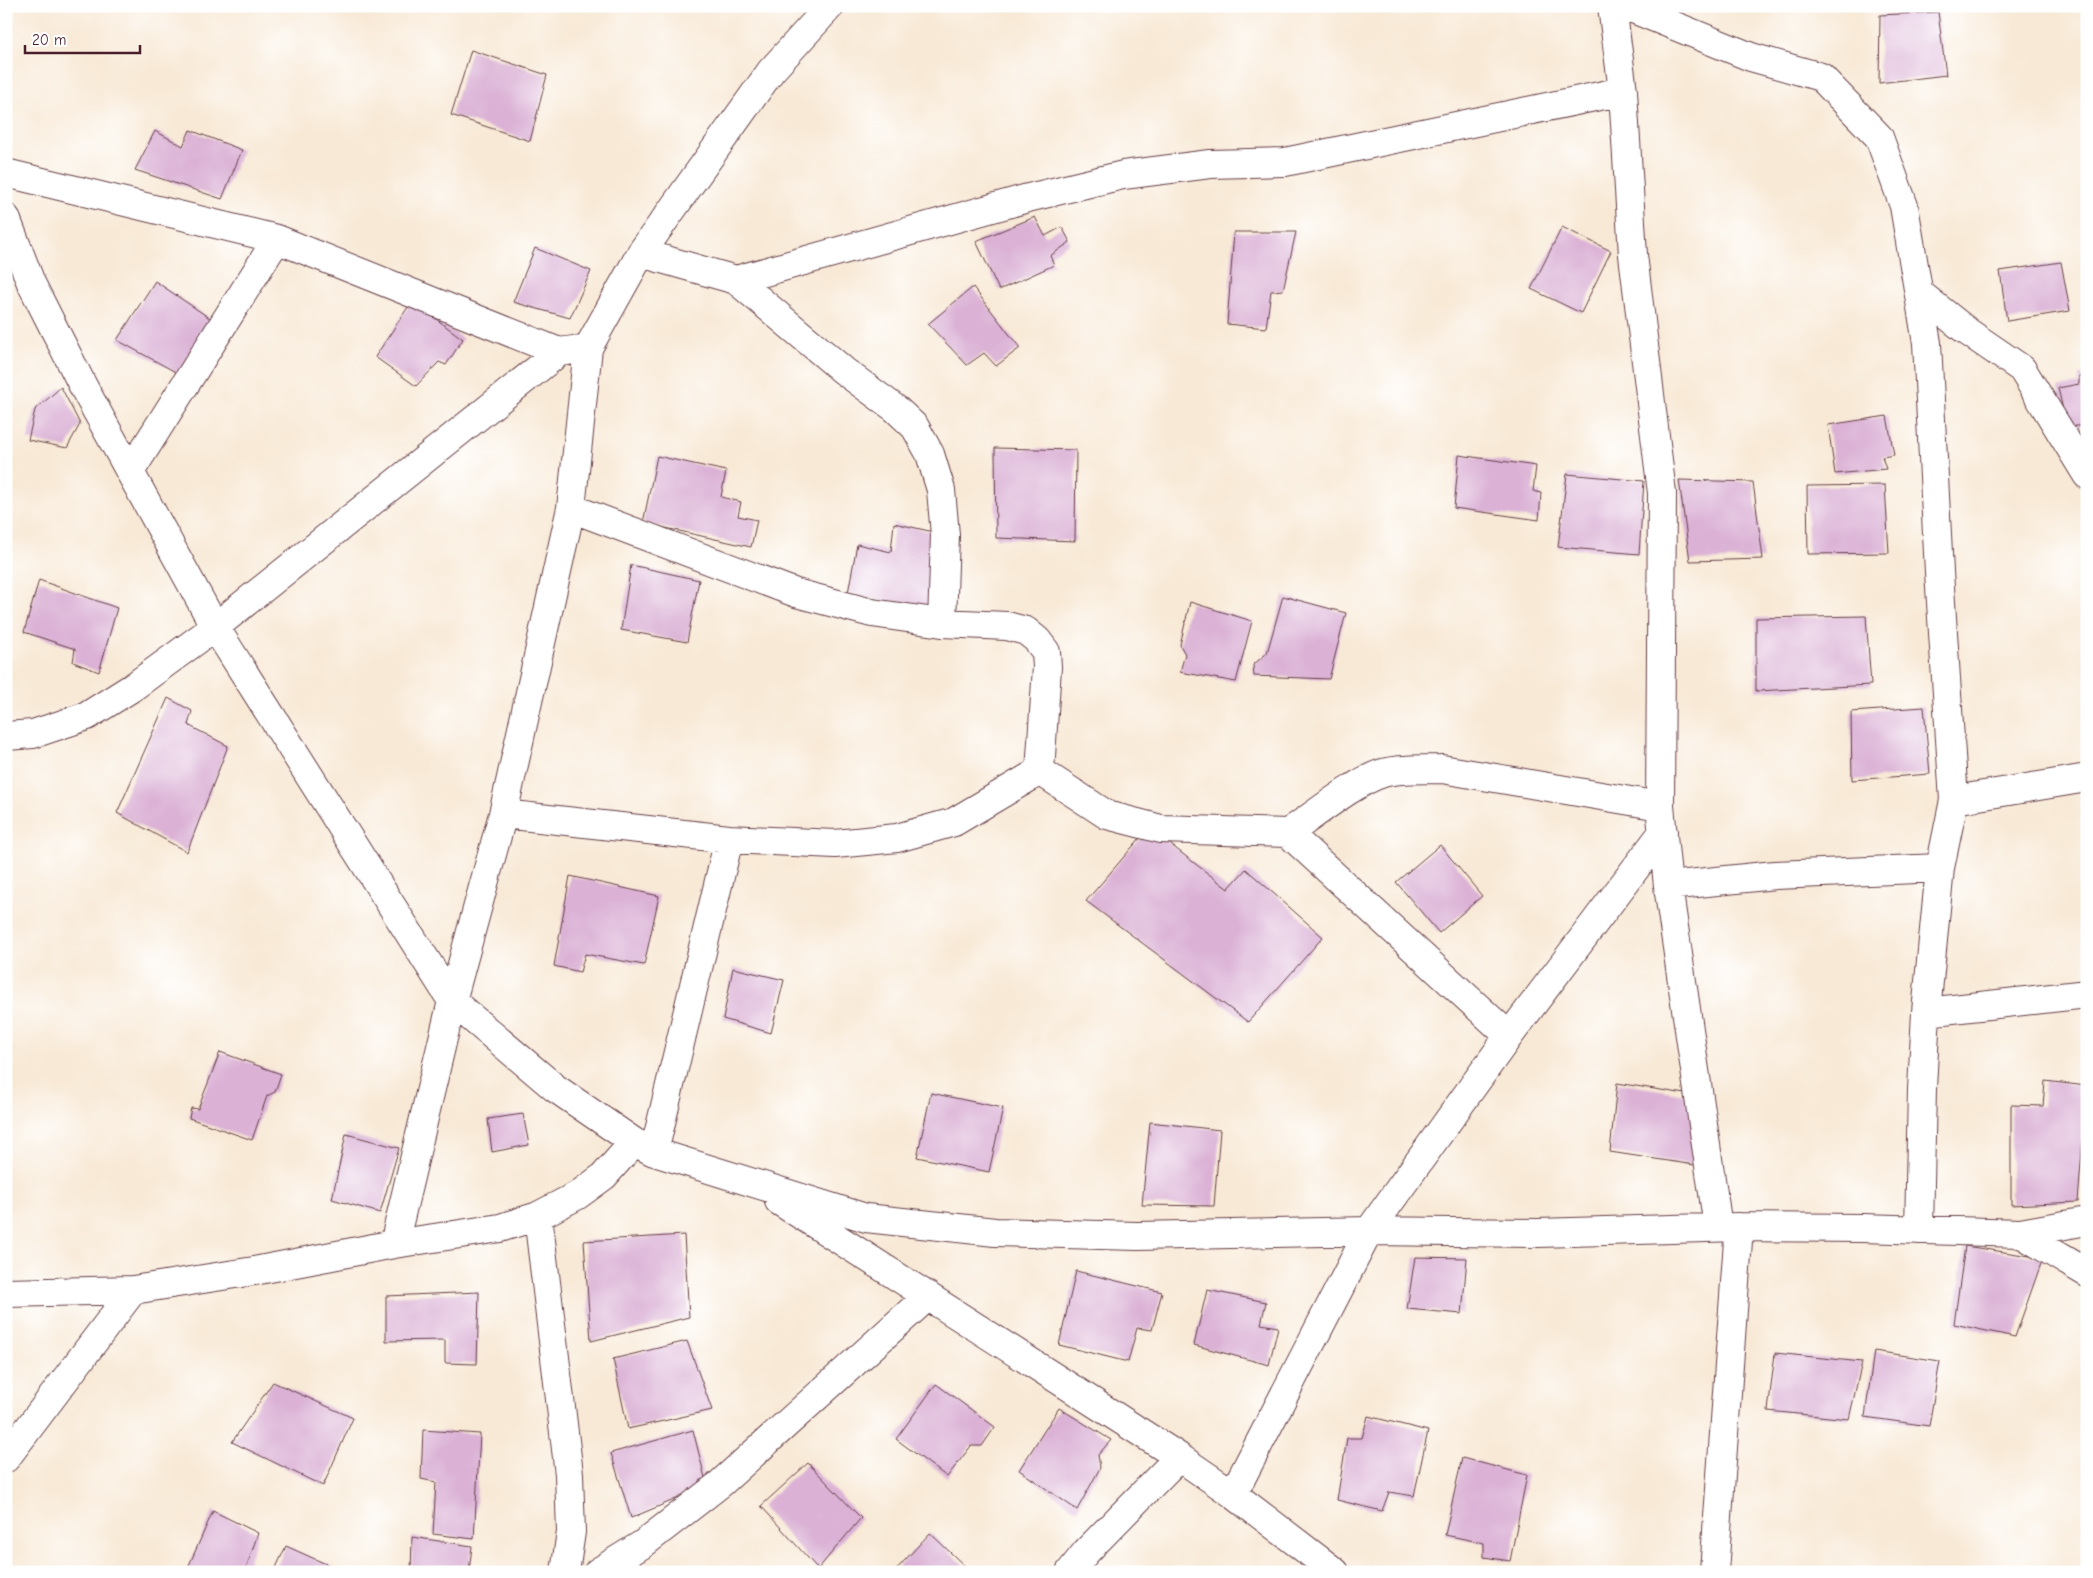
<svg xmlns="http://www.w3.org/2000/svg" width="2093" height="1578" font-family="'Comic Neue',sans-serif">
  <rect width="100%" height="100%" fill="#fff"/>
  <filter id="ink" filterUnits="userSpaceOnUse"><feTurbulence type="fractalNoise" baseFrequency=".02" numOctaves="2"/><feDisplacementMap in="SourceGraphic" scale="10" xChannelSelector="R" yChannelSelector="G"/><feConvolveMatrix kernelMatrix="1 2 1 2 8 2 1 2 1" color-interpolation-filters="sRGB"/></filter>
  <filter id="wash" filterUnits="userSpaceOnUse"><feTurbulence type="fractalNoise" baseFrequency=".0096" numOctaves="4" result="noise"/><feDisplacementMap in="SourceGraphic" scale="20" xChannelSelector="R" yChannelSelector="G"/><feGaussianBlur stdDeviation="1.12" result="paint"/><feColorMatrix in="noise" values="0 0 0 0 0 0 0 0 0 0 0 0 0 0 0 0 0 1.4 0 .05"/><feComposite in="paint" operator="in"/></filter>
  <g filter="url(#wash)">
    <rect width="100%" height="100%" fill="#f8e9d6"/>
    <g id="blocks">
      <path fill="#dbb2d6" d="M1938 12 1946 75 1879 83 1880 15Z
        M471 50 547 75 530 141 451 115Z
        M190 130 242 150 222 199 135 170 155 131 183 146Z
        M1035 217 1045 236 1062 227 1070 242 1050 256 1054 265 999 290 976 241Z
        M1562 227 1611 251 1581 313 1531 289Z
        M1234 232H1296L1283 290 1271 291 1266 328 1227 324Z
        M535 248 591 271 570 318 513 302Z
        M2061 262 2070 311 2007 321 2000 271Z
        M155 281 214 321 181 375 117 340Z
        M973 287 1020 348 996 366 984 353 967 365 928 324Z
        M412 301 463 339 446 365 439 362 416 386 375 357Z
        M2087 374V425L2067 427 2058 388 2079 384V376Z
        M61 387 80 424 67 448 28 440 35 410Z
        M1887 416 1894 455 1882 457 1886 469 1835 474 1828 425Z
        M995 448 1076 450 1075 541 996 538Z
        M1459 455 1536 466 1533 491 1541 493 1539 520 1454 508Z
        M657 456 726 471 721 497 741 502 738 516 757 520 751 547 643 523Z
        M1567 474 1644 481 1639 554 1558 547Z
        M1679 480 1753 482 1763 559 1690 561Z
        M1885 485 1889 553 1808 554 1807 486Z
        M894 523 938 533 932 612 848 593 857 544 891 552Z
        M631 565 699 580 687 642 621 630Z
        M39 580 117 608 99 672 73 662 75 649 24 632Z
        M1283 596 1346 613 1329 679 1254 676 1253 665 1267 653Z
        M1190 602 1252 621 1236 682 1180 672 1185 654 1180 645Z
        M1866 616 1871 685 1756 691V618Z
        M168 698 192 711 188 725 228 746 187 852 117 813Z
        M1924 707 1930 774 1852 780 1851 712Z
        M1147 830 1157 834 1228 889 1246 869 1323 937 1248 1022 1086 901Z
        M1440 845 1482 896 1439 933 1396 882Z
        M570 876 659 896 644 965 585 954 580 972 554 966Z
        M733 968 784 980 771 1033 723 1019Z
        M220 1052 281 1074 275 1092 267 1096 252 1140 189 1118 191 1108 198 1109Z
        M2045 1081 2087 1086 2078 1202 2011 1205V1105L2043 1106Z
        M1617 1083 1692 1095 1701 1166 1610 1152Z
        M931 1093 1003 1108 989 1172 917 1157Z
        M523 1114 529 1145 492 1152 488 1119Z
        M1150 1122 1220 1130 1214 1206 1142 1205Z
        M346 1134 399 1148 380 1213 332 1199Z
        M684 1235 689 1317 591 1341 584 1241Z
        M1965 1246 2043 1258 2015 1337 1954 1324Z
        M1415 1257 1467 1258 1462 1314 1407 1309Z
        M1076 1271 1162 1292 1152 1330 1137 1328 1128 1362 1059 1345Z
        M1207 1290 1266 1302 1261 1324 1278 1327 1269 1365 1194 1345Z
        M479 1292 477 1364 445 1363V1340L386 1341V1296Z
        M687 1341 712 1410 628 1429 613 1359Z
        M1874 1351 1940 1361 1929 1426 1865 1417Z
        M1775 1353 1862 1362 1849 1419 1768 1411Z
        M273 1382 353 1418 323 1486 232 1442Z
        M936 1384 995 1427 982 1446H971L947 1477 896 1439Z
        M1059 1408 1111 1440 1098 1455 1100 1468 1077 1510 1019 1470Z
        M1368 1416 1428 1431 1414 1496 1389 1492 1382 1511 1337 1500 1347 1438H1362Z
        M423 1430 480 1434 474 1539 433 1534 436 1482 421 1479Z
        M693 1430 707 1486 631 1518 611 1453Z
        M1462 1458 1527 1475 1510 1561 1484 1557V1543L1445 1535Z
        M808 1463 861 1518 818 1569 761 1506Z
        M213 1511 258 1533 245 1572H186Z
        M930 1533 971 1572H894Z
        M412 1537 472 1546 469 1572H411Z
        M286 1546 335 1568 333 1572H274Z"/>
    </g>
  </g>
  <g filter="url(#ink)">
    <use href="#blocks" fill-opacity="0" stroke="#643d45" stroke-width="1"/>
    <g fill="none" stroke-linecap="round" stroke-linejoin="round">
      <g stroke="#643d45" stroke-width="30">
        <path id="street" d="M1612 6 1623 91 1633 255 1662 493 1660 806 1668 886
          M1626 6 1751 57 1821 77 1879 137 1904 206 1927 343 1939 572 1954 800
          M6 173 277 239 559 352 574 350
          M6 218 31 283 84 388 215 627 452 1001 555 1088 634 1142 654 1152 866 1218 995 1232 1137 1236 1369 1231 1538 1233 1739 1227 1863 1228 2020 1233 2087 1273
          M641 253 736 280 844 371 896 409 915 427 930 454 941 490 945 535 942 623
          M736 280 1028 198 1123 175 1210 164 1285 162 1623 91
          M1919 293 1968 332 2022 369 2087 475
          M130 472 277 239
          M571 508 796 593 872 613 942 623 1007 626 1026 631 1037 640 1046 652 1047 667 1040 771 1107 815 1161 829 1288 833 1509 1036
          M6 736 33 734 87 716 133 687 215 627 559 352
          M503 814 729 839 835 844 897 838 954 822 1040 771
          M1288 833C1313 816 1356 781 1383 773 1402 768 1423 770 1442 769L1660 806
          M1926 1012 2087 994
          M654 1152 729 839
          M779 1201 1179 1457 1233 1494 1335 1572
          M538 1216 569 1474 571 1532 565 1572
          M1718 1227 1668 886 1775 875 1940 868 1954 800 2087 778
          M1919 1230 1922 1089 1926 1012 1940 868
          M2020 1233 2087 1221
          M394 1244 452 1001 503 814 571 508 588 348 641 253 771 71 830 6
          M6 1293 133 1290 254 1271 394 1244 500 1228 538 1216 578 1195 604 1176 634 1142
          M6 1458 133 1290
          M1233 1494 1369 1231 1509 1036 1663 832
          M598 1572 643 1544 720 1484 928 1296
          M1070 1572 1086 1552 1179 1457
          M1714 1572 1739 1227"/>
      </g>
      <use href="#street" stroke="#fff" stroke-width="28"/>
    </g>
  </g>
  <rect width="2093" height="1578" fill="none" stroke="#fff" stroke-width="25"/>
  <path d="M25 45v8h115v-8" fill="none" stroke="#4a1f2b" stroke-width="2.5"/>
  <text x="32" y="45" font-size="15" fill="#4a1f2b" stroke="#ffffff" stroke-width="4" paint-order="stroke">20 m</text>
</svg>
